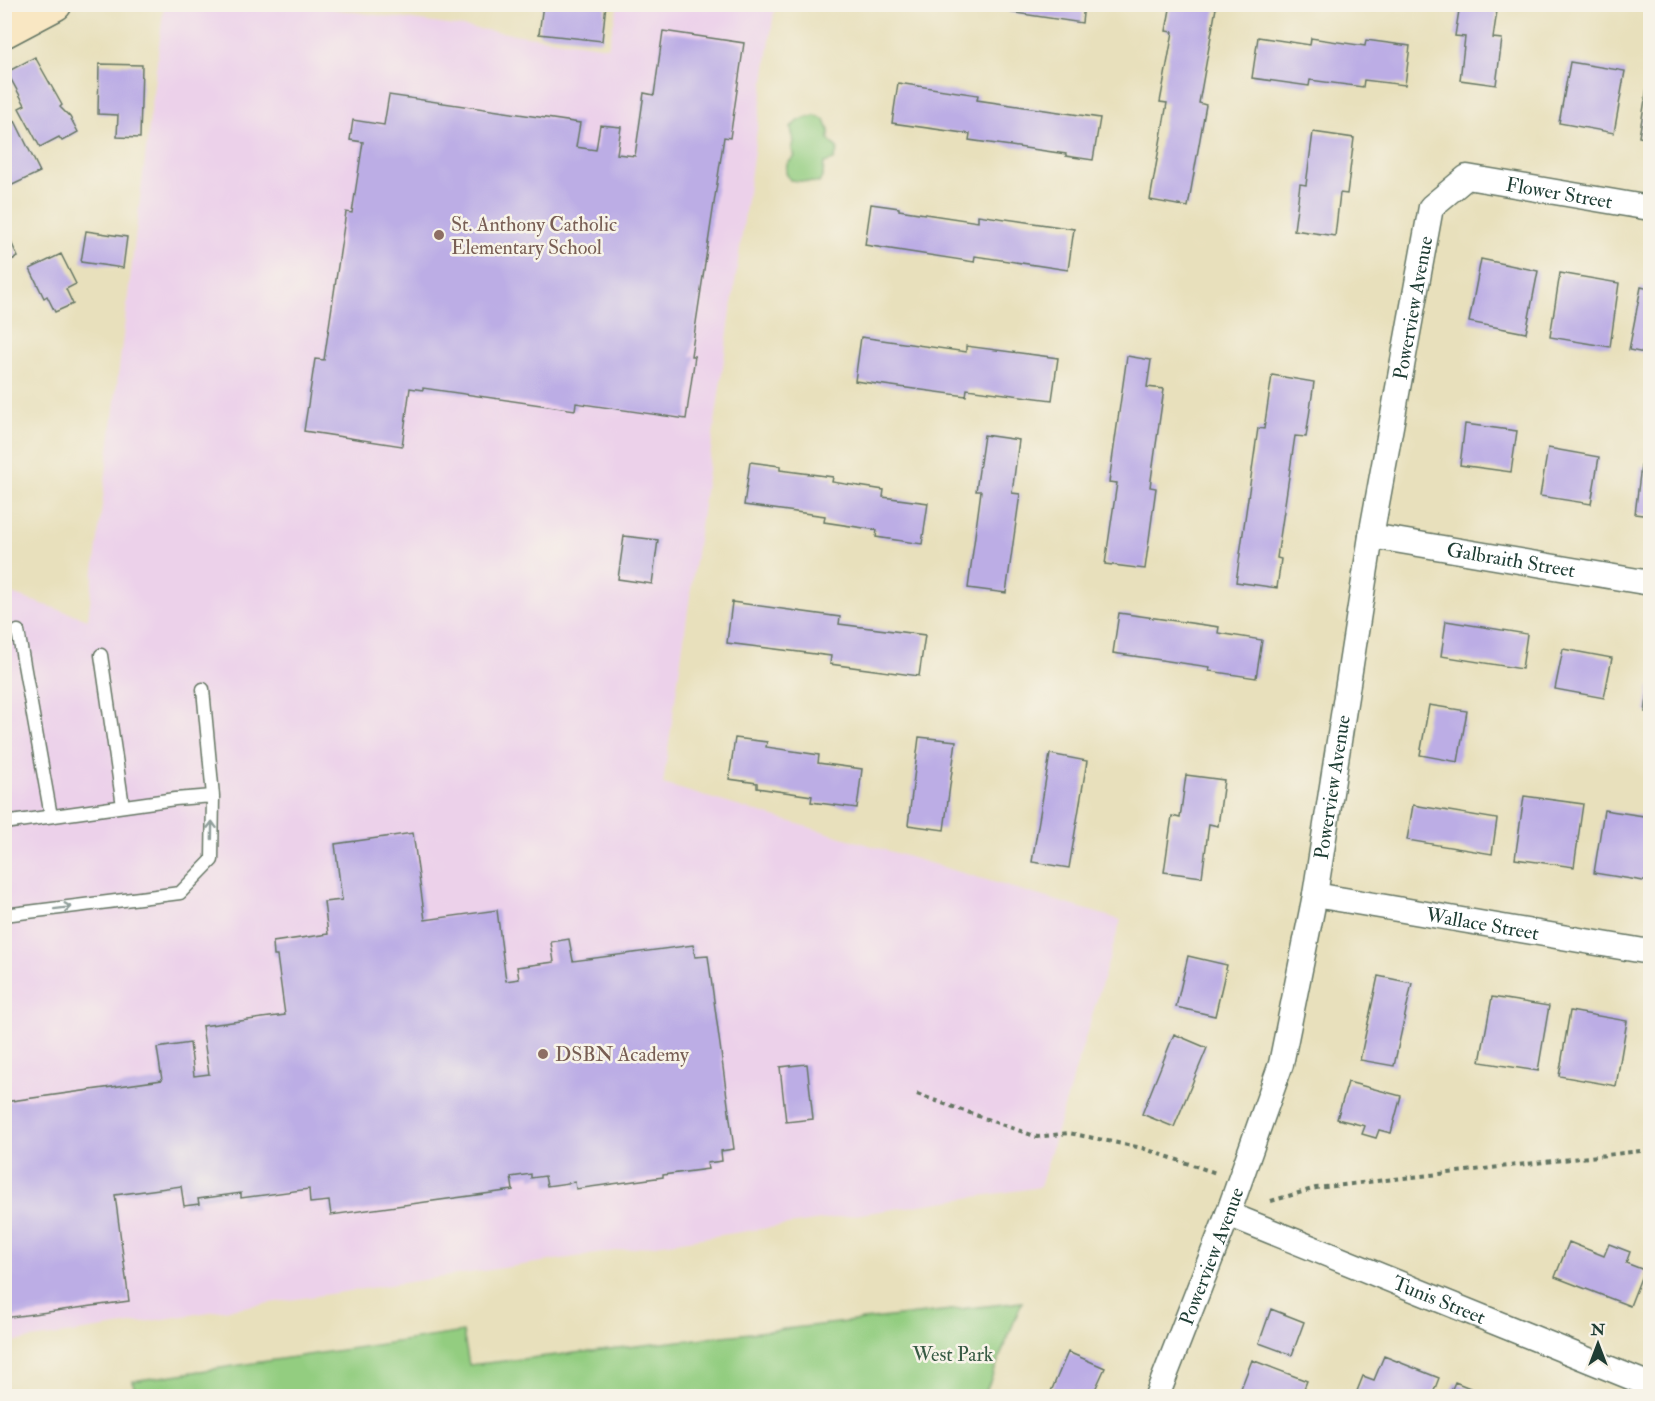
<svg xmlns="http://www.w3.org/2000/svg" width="1655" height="1401" font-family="'IM FELL Double Pica',serif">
  <rect width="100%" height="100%" fill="#f7f3e8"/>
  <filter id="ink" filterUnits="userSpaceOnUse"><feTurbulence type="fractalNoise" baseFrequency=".0167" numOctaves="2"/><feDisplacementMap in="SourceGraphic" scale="12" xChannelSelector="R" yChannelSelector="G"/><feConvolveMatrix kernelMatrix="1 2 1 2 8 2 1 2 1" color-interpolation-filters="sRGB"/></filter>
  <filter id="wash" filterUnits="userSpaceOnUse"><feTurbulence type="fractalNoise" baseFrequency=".008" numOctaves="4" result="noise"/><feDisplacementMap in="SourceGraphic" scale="24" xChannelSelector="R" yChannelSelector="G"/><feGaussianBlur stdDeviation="1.35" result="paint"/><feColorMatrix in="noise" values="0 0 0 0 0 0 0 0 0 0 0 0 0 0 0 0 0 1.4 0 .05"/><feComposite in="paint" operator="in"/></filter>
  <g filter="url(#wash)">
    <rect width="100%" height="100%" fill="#e8e0bc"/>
    <path fill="#ecd1ea" d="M164 5H332V9L608 47 618 5H775L663 784 1121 920 1040 1187 5 1343V592L88 619Z"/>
    <path fill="#93cd80" stroke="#59855a" stroke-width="1.5" d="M816 116 825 120 829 131V140L838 149 834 160 824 163 823 175 819 183 790 180 786 173 787 164 795 156 792 150 794 142 791 128C796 120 807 117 816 116Z
      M1022 1302 984 1396H135L133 1381 463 1332 469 1365Z"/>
    <g id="blocks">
      <path fill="#bcade5" d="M543 4H606L602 41 539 34Z
        M1010 4H1084L1082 23 1009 12Z
        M1173 4H1195L1216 8 1199 103 1206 105 1188 207 1150 200 1167 103 1160 102 1173 32 1166 31 1170 9H1172Z
        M1460 4H1498L1493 38 1502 39 1496 85 1460 80 1465 37 1455 36Z
        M663 31 744 43 730 138 724 137 691 356H695L686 419 576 403 575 410 423 388V390L410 388 402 446 304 431 315 359 324 360 346 212 352 213 363 142 350 140 353 120 384 125 389 95 580 123 576 147 596 150 600 125 621 127 617 154 635 156 644 93 654 95Z
        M1258 37 1310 45 1311 38 1365 46 1366 40 1410 46 1405 85 1364 80 1363 87 1310 80 1309 86 1252 78Z
        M35 57 62 105 60 107 70 117 78 132 62 141 59 137 40 147 19 108 25 105 7 72Z
        M1570 62 1625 71 1614 133 1559 123Z
        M99 64 142 65 140 138 117 137 118 115 98 114Z
        M1649 75H1650V139L1639 137Z
        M898 83 978 95 977 100 1100 118 1093 160 1066 156V154L969 140 970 134 892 123Z
        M15 121 40 172 6 188 4 186V126Z
        M1313 132 1354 138 1347 194 1340 193 1335 236 1294 230 1300 184 1306 185Z
        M871 204 899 208V210L978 222V215L1074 229 1068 270 975 256 974 262 865 245Z
        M4 213 10 226 5 229 18 257 4 263Z
        M86 231 127 237 123 268 81 262Z
        M61 254 76 284 66 289 73 304 55 312 47 296 44 298 30 269Z
        M1481 259 1538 271 1526 333 1469 322Z
        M1560 273 1619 283 1610 347 1550 337Z
        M1641 287 1650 289V354L1629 350Z
        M861 337 966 352V346L1058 358 1052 400 967 389 966 396 855 381Z
        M1127 356 1151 360 1147 387 1164 389 1150 487 1156 488 1145 569 1105 564 1117 483 1109 482Z
        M1272 375 1314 382 1306 437 1295 436 1277 558 1281 559 1277 588 1236 582 1258 428 1264 429Z
        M1465 424 1517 431 1511 472 1460 465Z
        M984 435 1019 440 1012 493 1020 494 1006 593 968 588 981 491H976Z
        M1548 448 1599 457 1591 504 1540 496Z
        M750 462 780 466V470L833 477 832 482 884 490 883 497 928 503 922 544 876 537 877 530 824 522 825 516 744 505Z
        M1641 466 1650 467V516L1635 514Z
        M624 536 658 540 652 584 618 579Z
        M732 602 840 617 839 624 925 635 919 676 830 664 831 656 727 643Z
        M1119 613 1219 627 1218 633 1262 640 1256 678 1209 671 1210 667 1113 653Z
        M1446 621 1527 634 1522 669 1441 656Z
        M1563 649 1612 658 1604 698 1555 689Z
        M1649 686H1650V712H1645Z
        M1429 705 1467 711 1458 762 1420 755Z
        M919 737 956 741 944 830 908 825Z
        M735 738 767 742 766 747 819 755 818 763 862 769 857 808 811 802 812 796 757 788V783L729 779Z
        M1050 754 1087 761 1069 868 1032 862Z
        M1186 775 1224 780 1218 826 1209 824 1202 877 1164 872 1172 816 1180 818Z
        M1524 796 1583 804 1574 867 1515 859Z
        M1413 805 1497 819 1492 854 1407 840Z
        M1604 810 1650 817V882L1594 873Z
        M413 833 425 920 497 910 506 981 519 979 517 967 554 962 551 942 569 939 573 961 693 945 695 957 708 956 734 1149 721 1151 722 1161 707 1163 708 1169 663 1175V1177L576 1189 575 1182 547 1186 545 1176 531 1178V1174L511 1177 513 1190 331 1215 329 1201 310 1203 309 1189 241 1198V1193L198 1199 199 1204 184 1206 181 1186 115 1195 129 1301 4 1318V1102L162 1080 157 1048 190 1043 194 1076 209 1074 202 1026 285 1015 277 956H274L273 942 328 934 324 902 342 900 335 844Z
        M1188 956 1227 965 1215 1016 1176 1007Z
        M1378 976 1412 983 1394 1066 1360 1060Z
        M1492 997 1549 1006 1538 1071 1480 1062Z
        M1570 1011 1627 1021 1616 1086 1559 1076Z
        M1174 1034 1207 1048 1174 1127 1142 1114Z
        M807 1064 813 1119 786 1122 780 1067Z
        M1348 1082 1401 1096 1391 1133 1379 1130 1376 1138 1362 1134 1365 1126 1337 1119Z
        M1569 1242 1604 1256 1609 1244 1630 1252 1626 1263 1644 1270 1630 1306 1555 1277Z
        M1271 1309 1304 1322 1292 1355 1259 1343Z
        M1068 1352 1105 1368 1092 1396H1049Z
        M1384 1356 1439 1378 1432 1396H1355L1363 1376 1374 1380Z
        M1252 1360 1307 1381 1301 1396H1238Z
        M1455 1382 1490 1396H1449Z"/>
    </g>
  </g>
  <g filter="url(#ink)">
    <use href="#blocks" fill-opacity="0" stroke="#657664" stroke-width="1.5"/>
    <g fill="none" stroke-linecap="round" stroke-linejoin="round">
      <g stroke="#657664" stroke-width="15">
        <path id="lane" d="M18 631 51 816
          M101 655 123 806
          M4 823 175 799 213 796
          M4 915 180 893 212 860 213 796 203 689"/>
      </g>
      <g stroke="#657664" stroke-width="27">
        <g id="street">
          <path id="s1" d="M1371 536 1650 583"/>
          <path id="s2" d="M1315 895 1650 952"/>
          <path id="s3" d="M1228 1214 1650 1385"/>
          <path id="s4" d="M1157 1396 1228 1214 1281 1064 1315 895 1371 536 1431 207 1467 177 1650 208"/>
        </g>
      </g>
      <g stroke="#657664" stroke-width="36">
        <path id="secondary" d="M4 31 55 4"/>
      </g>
      <path stroke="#657664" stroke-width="4" stroke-dasharray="4.5 4.5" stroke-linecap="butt" d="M917 1094 1037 1137 1069 1133 1142 1148 1216 1173
        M1271 1201 1316 1188 1650 1150"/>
      <use href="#lane" stroke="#fff" stroke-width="12"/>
      <use href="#street" stroke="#fff" stroke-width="24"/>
      <use href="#secondary" stroke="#f9e7c3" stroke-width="33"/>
    </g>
    <defs><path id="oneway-shaft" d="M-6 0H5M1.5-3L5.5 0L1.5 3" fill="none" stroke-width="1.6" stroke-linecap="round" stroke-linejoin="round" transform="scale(1.5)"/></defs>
    <g stroke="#8f9e9a">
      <use href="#oneway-shaft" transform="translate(212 830) rotate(-89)"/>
      <use href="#oneway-shaft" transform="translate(63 908) rotate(-7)"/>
    </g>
  </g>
  <g fill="#8d6e63" stroke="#f7f3e8" stroke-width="2">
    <circle cx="439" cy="235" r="6"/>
    <circle cx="543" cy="1054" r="6"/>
  </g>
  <g text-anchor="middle" stroke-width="5" stroke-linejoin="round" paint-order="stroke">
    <g font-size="20" fill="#1f3d34" stroke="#f7f3e8">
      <text dy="7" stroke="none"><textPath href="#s4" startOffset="1365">Flower Street</textPath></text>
      <text dy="7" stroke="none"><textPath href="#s4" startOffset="1122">Powerview Avenue</textPath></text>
      <text dy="7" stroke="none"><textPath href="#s1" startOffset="142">Galbraith Street</textPath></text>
      <text dy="7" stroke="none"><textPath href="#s4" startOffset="636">Powerview Avenue</textPath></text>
      <text dy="7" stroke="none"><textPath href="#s2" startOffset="170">Wallace Street</textPath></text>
      <text dy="7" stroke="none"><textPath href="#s4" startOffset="150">Powerview Avenue</textPath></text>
      <text dy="7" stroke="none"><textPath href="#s3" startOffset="228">Tunis Street</textPath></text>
    </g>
    <g font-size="20" fill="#785e54" stroke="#f7f3e8" text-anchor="start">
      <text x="451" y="231">St. Anthony Catholic<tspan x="451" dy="23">Elementary School</tspan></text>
      <text x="555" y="1061">DSBN Academy</text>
    </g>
    <g font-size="20" fill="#365a43" stroke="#f7f3e8">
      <text x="953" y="1361">West Park</text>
    </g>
  </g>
  <rect width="1655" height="1401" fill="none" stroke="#f7f3e8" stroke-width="24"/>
  <g transform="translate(1598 1344)" stroke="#f7f3e8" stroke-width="4.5" paint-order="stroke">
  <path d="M0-4.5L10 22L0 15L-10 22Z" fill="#1f3d34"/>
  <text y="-9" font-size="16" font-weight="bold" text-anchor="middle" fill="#1f3d34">N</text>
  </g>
</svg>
